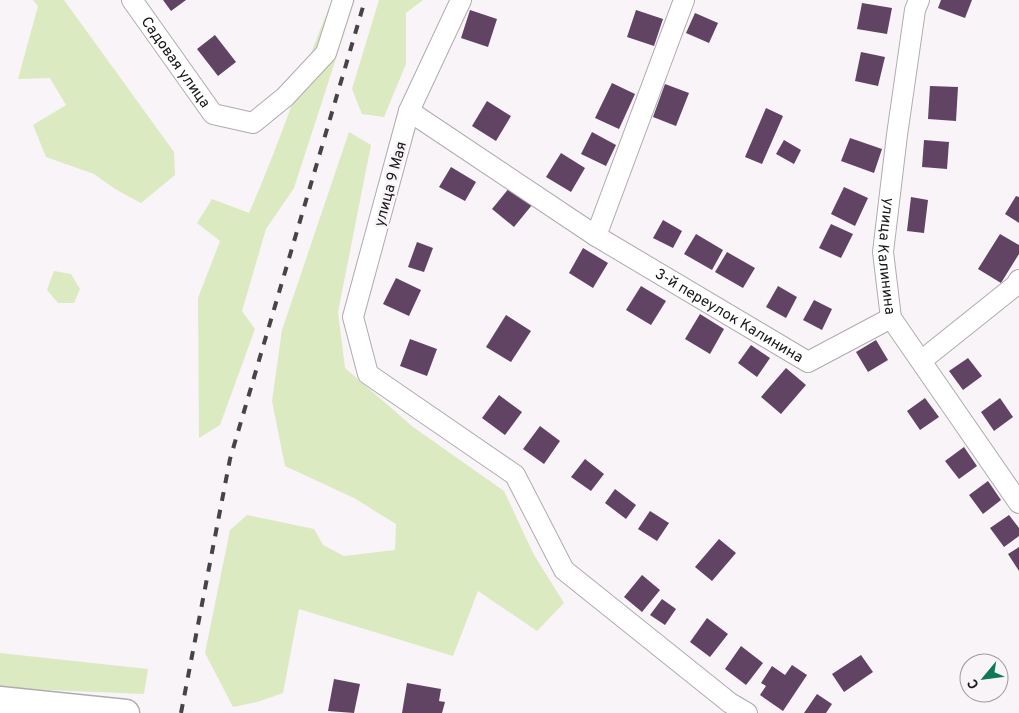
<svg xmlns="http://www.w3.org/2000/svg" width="1019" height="713" font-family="Overpass,sans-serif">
  <rect width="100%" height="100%" fill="#f8f4f8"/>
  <path fill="#dceac1" d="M33 0H64L174 152 175 175 141 203 115 189 94 174 46 157 33 125 66 105 50 78 18 79 38 6Z
    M332 0H355L294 188 266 229 242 311 255 329 220 425 199 438 198 298 220 241 197 223 212 199 249 213C280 143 303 70 332 0Z
    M379 0H423L406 13V64L384 117 362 114 352 89Z
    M349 132 371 145 338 312 345 368 413 427 504 491 534 555 564 603 537 631 478 591 453 656 299 609 283 693 257 702 233 707 205 653 230 530 247 515 314 529 323 545 344 556 395 550 396 524 354 498 285 466 272 401 282 330Z
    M54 271 71 274 80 289 74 303H58L47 290Z
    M0 653 148 669 144 694 0 688Z"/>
  <path fill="#614364" d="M163 0H186L171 11Z
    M941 0H972L965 18 938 8Z
    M862 3 892 8 887 34 857 29Z
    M470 10 497 19 488 47 461 38Z
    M636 10 663 19 654 46 627 37Z
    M695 13 718 23 709 43 686 33Z
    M215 35 236 62 218 76 197 49Z
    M861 52 885 57 878 86 855 81Z
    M612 83 635 94 619 129 595 118Z
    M665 84 689 93 676 126 653 117Z
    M930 86 958 87 956 121 928 119Z
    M487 101 511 116 496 141 472 126Z
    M766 108 783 116 762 164 745 157Z
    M592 132 616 145 606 166 581 154Z
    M850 138 882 149 874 173 841 161Z
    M784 140 801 150 794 164 776 154Z
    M924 140 949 142 947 169 922 167Z
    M561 153 585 168 571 192 546 177Z
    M451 167 476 182 465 201 439 187Z
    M510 187 532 205 514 227 492 209Z
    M844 187 868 198 855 226 831 214Z
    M1016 196 1019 197V223L1005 214Z
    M911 197 928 200 924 233 907 231Z
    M663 220 682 231 673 248 653 238Z
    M831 224 853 234 841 258 819 248Z
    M696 234 723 250 712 270 684 254Z
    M1000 234 1019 245V254L1001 283 978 269Z
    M417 242 433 248 424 272 408 267Z
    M583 248 608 263 593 288 569 273Z
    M727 252 755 268 743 288 715 272Z
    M396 278 421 290 409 316 383 304Z
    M641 286 666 301 651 325 626 310Z
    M778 286 797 297 786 318 766 307Z
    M814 300 832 309 822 330 803 320Z
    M700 314 724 329 710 354 685 339Z
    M506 315 531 331 511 362 486 347Z
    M410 339 437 349 427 376 400 366Z
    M876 340 888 360 868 372 856 352Z
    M751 345 770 358 757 377 738 363Z
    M968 358 982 376 963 390 949 371Z
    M786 368 806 385 781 414 761 397Z
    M499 395 522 412 505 435 482 418Z
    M925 398 939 417 920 430 907 411Z
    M1000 398 1013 417 994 431 981 412Z
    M540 426 560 441 544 464 523 449Z
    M964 447 977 466 959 479 945 461Z
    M585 459 604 474 591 491 571 477Z
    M988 481 1001 500 983 514 969 495Z
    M615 489 636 505 626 519 605 503Z
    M650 511 669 523 657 541 638 529Z
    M1009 515 1019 528V536L1004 547 990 528Z
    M719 539 736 553 712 581 695 567Z
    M1019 547V571L1008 554Z
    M642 575 660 590 642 612 624 597Z
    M662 599 676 609 665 625 650 615Z
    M707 618 728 634 710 657 690 642Z
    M741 646 763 663 746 685 725 669Z
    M861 655 873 672 844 692 832 674Z
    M792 665 807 675 783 711 760 695 766 686 761 683 772 666 785 675Z
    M334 679 360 684 354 713 328 711Z
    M407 683 441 689 439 701 445 702 442 713H402Z
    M817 694 832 704 826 713H804Z"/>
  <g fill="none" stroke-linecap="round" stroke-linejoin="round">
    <g stroke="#afabaf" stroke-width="22">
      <g id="minor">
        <path id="s1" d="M132 0 213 114 253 123 285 97 326 53 343 0"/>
        <path d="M461 0 409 111 353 317 368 374 515 475 564 570 730 703 747 713"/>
        <path id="s2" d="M919 0 915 10 897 135 883 252 891 318 1019 503"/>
        <path d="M409 111 596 236 684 0"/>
        <path id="s3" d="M596 236 808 362 891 318"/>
        <path d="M921 361 1016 285 1019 280"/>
      </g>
    </g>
    <g stroke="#afabaf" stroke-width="29">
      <path id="major" d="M0 700 126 713"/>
    </g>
    <use href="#minor" stroke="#fff" stroke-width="20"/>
    <use href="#major" stroke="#fff" stroke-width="26"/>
    <path stroke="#464446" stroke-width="4" stroke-dasharray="9 9" stroke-linecap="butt" d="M181 713 230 459 365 0"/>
  </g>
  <g text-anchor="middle" stroke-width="5" stroke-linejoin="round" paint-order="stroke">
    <g font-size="15" fill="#1a191a" stroke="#f8f4f8">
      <text dy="5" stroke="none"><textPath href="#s1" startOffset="76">Садовая улица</textPath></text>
      <text transform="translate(390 184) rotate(-75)" y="5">улица 9 Мая</text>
      <text dy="5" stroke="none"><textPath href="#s2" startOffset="259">улица Калинина</textPath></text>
      <text dy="5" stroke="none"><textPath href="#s3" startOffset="155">3-й переулок Калинина</textPath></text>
    </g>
  </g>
  <g transform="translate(984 678) rotate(241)"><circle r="24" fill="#f8f4f8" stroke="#9f9c9f"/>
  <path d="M0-4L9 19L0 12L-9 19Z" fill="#0d7a54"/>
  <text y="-8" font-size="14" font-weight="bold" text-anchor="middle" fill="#1a191a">С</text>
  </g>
</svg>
